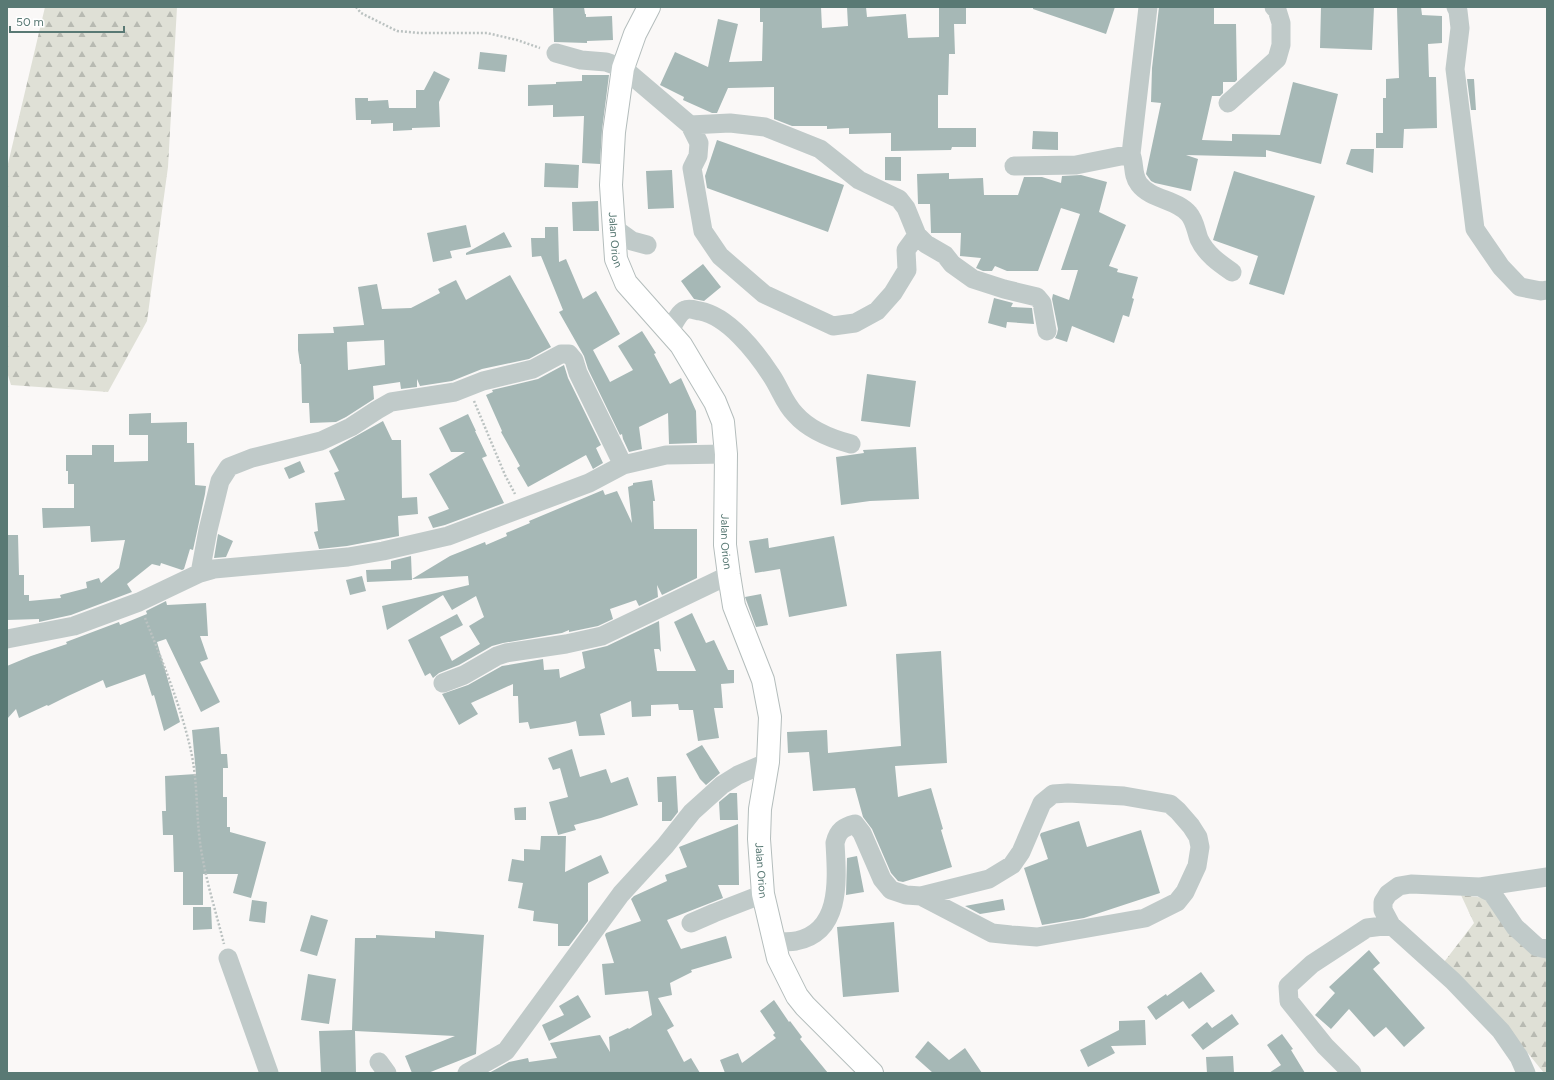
<svg xmlns="http://www.w3.org/2000/svg" width="1554" height="1080" font-family="Figtree,sans-serif">
  <defs>
    <pattern id="forest-firs" width="22" height="20" patternUnits="userSpaceOnUse"><rect width="22" height="20" fill="#dfe0d6"/><path d="M5 1l3.5 6h-7zM16 11l3.5 6h-7z" fill="#b8bab2"/></pattern>
  </defs>
  <rect width="100%" height="100%" fill="#faf8f7"/>
  <path fill="url(#forest-firs)" d="M45 7H177L168 167 147 321 108 392 11 385 7 372V168Z
    M1461 895 1493 899 1547 943V1073H1544L1498 1016 1441 966 1474 923Z"/>
  <path fill="#a6b8b6" fill-rule="evenodd" d="M553 7H584L585 14H586V17L612 16 613 40 587 41V43L554 42Z
    M784 7H821L822 28 848 26 847 7H866L867 17 906 14 908 38 939 37V7H966V24H954L955 54H949L948 95H938V128H976V147H952L951 150 891 151V133L849 134V128L827 129V126H792L774 119V87L728 88 717 113H712L683 100 684 97 660 85 675 52 708 67 718 19 738 24 729 62 762 61 763 22H760V8Z
    M1033 7H1115L1106 34 1033 9Z
    M1159 7H1214V24H1236L1237 80 1235 82H1223V93L1220 96H1212L1202 140 1232 141V134L1280 135 1293 82 1338 94 1321 164 1266 150V157L1186 155 1198 159 1191 191 1155 183 1151 181 1146 174 1161 103 1151 102 1152 68Z
    M1321 7H1374L1372 50 1320 48Z
    M1421 7 1422 15 1442 16V43L1428 44 1429 77H1436L1437 128 1404 129 1403 148H1376V133H1383V98H1386V79L1399 78 1397 8Z
    M480 52 507 55 505 72 478 69Z
    M434 71 450 79 439 102 440 127 412 128V130L393 131V123L371 124V120H356L355 98H368V101L388 100 389 108H416V90H424Z
    M582 75H609L602 130 600 164 582 163 584 116 553 117V105L528 106V85L556 84V82L582 81Z
    M1467 79H1474L1476 110H1471Z
    M1033 131 1058 132V150L1032 149Z
    M717 140 844 185 828 232 707 188 705 176Z
    M1351 149H1374L1373 173 1346 164Z
    M885 157H901V181L885 180Z
    M545 163 579 165 578 188 544 187Z
    M672 170 674 208 648 209 646 171Z
    M1234 171 1315 196 1284 295 1249 284 1258 256 1213 240Z
    M949 173V179L983 178 984 195H1018L1024 177H1042L1061 183 1062 176 1081 175 1107 182 1099 212 1126 225 1109 266 1118 269 1117 272 1138 277 1132 298 1134 299 1129 317 1123 315 1114 343 1072 326 1067 342 1055 338 1057 334 1058 329 1052 299 1053 294 1069 300 1078 270H1061L1080 214 1061 208 1038 271H1007L995 266 992 271H983L976 268 981 258 960 256 961 233H931L930 204H918L917 174Z
    M598 201 599 231H573L572 202Z
    M466 225 471 247 450 251 452 258 433 262 427 233Z
    M545 227H558L559 262 566 259 583 299 596 291 620 334 593 350 610 382 633 370 618 346 642 331 656 353 654 354 670 384 681 378 696 411 697 443 669 444 668 413 639 427 642 449 629 452 623 439 622 434 620 435 588 369 584 356 559 312 563 310 541 256 532 257 531 238H545Z
    M504 232 512 247 466 255V253Z
    M703 264 721 287 704 301 694 299 681 281Z
    M510 275 551 347 529 359 482 369 452 381 420 386 417 379V387L401 389 400 382 373 386 374 399 346 417 336 422 310 423 309 403H302L301 364H300L298 350V334L334 333 333 327 364 325 358 287 377 284 382 309 411 308 440 293 438 289 456 280 466 300ZM384 340 385 365 348 370 347 342Z
    M994 298 1013 303 1011 307 1032 308 1034 324 1007 322 1006 328 988 323Z
    M564 365 568 378 601 445 596 448 603 463 593 469 586 455 528 487 517 468 520 466 501 432 502 431 486 395 493 392 492 390 538 379Z
    M867 374 916 381 910 427 861 421Z
    M151 413V423L187 422V443H194L195 485 206 486 205 494 193 550 190 549 184 569 182 570 161 563 160 566 152 564 127 584 132 592 71 615 39 622V619L7 620V535H18L19 575H24V595H29V601L61 598 60 595 87 588 86 582 99 578 101 583 119 568 125 540 91 542 90 526 43 528 42 508H74V484H68V471H66V455H92V445H114V462L148 461V435H129V414Z
    M468 414 476 431H475L487 456 482 458 504 503 445 525 433 528 428 517 449 509 429 474 465 452H451L439 428Z
    M383 421 392 440H401L402 498 417 497 418 514 398 516 399 536 347 546 319 549 314 532 318 531 315 503 345 500 334 473 339 471 329 451Z
    M916 447 919 499 870 501 841 505 836 457 864 453 863 450Z
    M300 461 305 472 289 479 284 468Z
    M652 480 655 501H653L654 529H697V578L662 595 657 585 658 597 639 606 636 600 610 609 613 619 598 626 569 632V630L562 633 503 643 492 646 459 665 439 673 433 678 430 673 425 676 408 640 457 614 463 625 440 637 452 661 480 644 469 626 484 617 476 596 452 610 443 595 387 630 382 606 469 585 468 576 412 579 450 556 485 542 486 545 507 536 506 533 530 523 529 521 603 490 605 495 617 491 632 523 628 487 633 485V483Z
    M218 534 233 541 226 557 214 558Z
    M834 536 847 606 789 617 780 569 755 573 749 541 768 538 769 548Z
    M411 556 412 580 367 582 366 570 391 569V561Z
    M362 576 366 591 350 595 346 580Z
    M761 594 768 625 756 627 745 597Z
    M166 601 167 605 206 603 208 636H200L208 659 200 662 220 702 201 712 166 639 157 642 180 722 164 731 154 695 152 696 145 674 106 688 103 680 68 696 48 706 47 705 19 718 16 709 7 719V666L31 656 67 644 66 642 119 622 120 625 147 614 146 611Z
    M692 613 706 643 714 640 728 670H734V683L721 684 723 708H714L719 738 698 741 693 710H679L678 704 651 705V716L632 717 631 701 600 714 605 735 579 736 576 721 569 723 530 729 528 722 519 723 518 696H513V684L471 703 478 714 459 725 442 694 468 685 502 666 543 659 544 670 559 669 560 678 585 668 582 652 607 646 659 621 661 652 659 649H654L657 671H696L674 622Z
    M941 651 947 763 895 766 898 797 931 788 943 829 941 830 952 867 903 882 898 881 891 873 872 829 863 817 855 788 813 791 809 752 788 753 787 732 827 730 828 753 901 746 896 654Z
    M219 727 221 754H227L228 768H223V797H227V827H230V832L266 842 251 898 233 893 238 874H203V905H183V872H174L173 835H163L162 811H166L165 776 196 774 192 730Z
    M702 745 720 773 706 785 700 779 686 754Z
    M572 749 580 777 606 769 611 783 628 777 638 805 601 818 574 825 576 830 558 835 549 802 568 797 560 768 553 770 548 758Z
    M676 776 678 812 671 821H662V802H658L657 777Z
    M730 793H737L738 820H720L719 802Z
    M526 807V820H515L514 808Z
    M1079 821 1087 847 1141 830 1160 893 1084 918 1042 925 1024 868 1048 859 1040 835 1041 833Z
    M738 824 739 885H718L723 898 667 920 681 949 726 936 732 958 691 970 692 972 670 983 672 995 658 998 674 1026 667 1030 684 1062 691 1058 700 1073H489L509 1062 528 1058 529 1062 557 1058 550 1043 600 1035 610 1052 609 1037 628 1028 629 1029 652 1015 648 991 605 995 602 964 614 963 605 935 606 933 641 921 631 899 634 896 667 881 665 875 687 867 679 847Z
    M541 836H566L565 872 601 855 609 873 588 883V921L569 946H558V924L533 921 534 911 518 908 523 883 508 881 512 859 524 861V849L540 850Z
    M857 856 864 892 846 895 847 858Z
    M1003 899 1005 910 980 914 965 906Z
    M252 900 267 902 265 923 249 921Z
    M193 907H211L212 929 193 930Z
    M311 915 328 920 317 956 300 951Z
    M894 922 899 992 843 997 837 927Z
    M435 931 484 935 476 1054 428 1073H412L405 1056 455 1036 355 1031 356 1073H321L319 1031 352 1030 355 938H376V935L435 938Z
    M1369 950 1380 963 1373 969 1425 1028 1404 1047 1386 1027 1374 1037 1349 1009 1331 1029 1315 1015 1335 993 1329 987Z
    M1201 972 1215 991 1189 1009 1183 1001 1156 1020 1147 1007 1166 994 1167 996Z
    M308 974 336 979 329 1024 301 1020Z
    M578 995 591 1017 549 1041 542 1025 564 1015 559 1006Z
    M774 1000 789 1022 790 1021 802 1037 800 1039 828 1073H725L720 1060 738 1053 742 1063 776 1038 773 1035 775 1033 760 1011Z
    M1232 1014 1239 1024 1203 1050 1191 1035 1207 1022 1212 1028Z
    M1145 1020 1146 1045 1111 1046 1115 1053 1088 1067 1080 1050 1119 1030V1021Z
    M1282 1034 1293 1049 1291 1050 1305 1073H1269L1281 1065 1267 1045Z
    M928 1041 949 1060 965 1048 982 1073H933L915 1057Z
    M1233 1056 1234 1073H1207L1206 1057Z"/>
  <g fill="none" stroke-linecap="round" stroke-linejoin="round">
    <g stroke="#b4bdbc" stroke-width="24">
      <g id="highway">
        <path id="s1" d="M649 7 635 34 623 68 614 132 611 185 616 259 626 283 681 345 715 402 723 422 726 454 725 545 729 575 734 606 763 680 770 717 768 762 760 809 759 839 763 894 778 958 797 996 805 1006 872 1073"/>
      </g>
    </g>
    <path stroke="#bbc2c1" stroke-width="2.5" stroke-dasharray="2 2" stroke-linecap="butt" d="M356 7 361 13 397 31 420 33H487L517 40 540 48
      M474 401 505 475 515 494
      M145 618C163 663 182 708 192 756 198 787 196 818 201 849 206 881 216 912 224 944"/>
    <path stroke="#c0cac9" stroke-width="19" d="M1148 7 1131 154C1135 164 1132 175 1139 184 1151 200 1177 199 1189 214 1195 221 1196 231 1199 239 1206 254 1219 263 1232 272
      M1456 7 1458 11 1460 28 1455 69 1475 229 1501 267 1520 287 1541 291 1547 290
      M556 53 581 60 606 62 623 68 690 125 699 143 698 156 692 168 703 231 720 256 764 294 833 326 855 323 877 311 893 293 907 270 906 250 917 235
      M1228 103 1277 59 1281 45V23L1277 10 1274 7
      M690 125 730 123 765 127 820 149 859 180 899 199 906 208 917 235 926 244 945 255 952 264 973 279 1004 289 1037 297 1042 303 1047 331
      M1014 166 1076 165 1131 154
      M614 228 632 241 647 245
      M669 332C673 326 678 313 685 310 689 308 695 310 700 311 728 316 756 352 771 375 780 388 784 403 795 414 809 430 832 439 851 444
      M200 573 208 530 220 481 229 467 252 458 321 441 351 427 377 410 391 402 455 392 483 381 533 369 561 354H569L574 360 578 373 623 465
      M7 639 74 626 139 602 200 573 214 569 348 557 383 551 448 536 589 483 623 465 666 455 726 454
      M443 683 464 675 497 656 506 653 566 644 602 636 729 575
      M1480 887 1492 893 1515 927 1537 947 1547 949
      M691 923 714 913 763 894
      M774 942C781 942 789 942 796 941 842 932 837 879 835 843 838 830 844 827 855 824L862 833 882 879 891 890 906 895 921 896 992 933 1011 935 1037 937 1145 918 1177 902 1185 892 1197 866 1200 847 1198 837 1191 826 1178 811 1170 804 1124 796 1068 793 1053 794 1042 803 1021 852 1012 865 989 879 921 896
      M228 958 269 1073
      M379 1062 387 1073
      M467 1073 506 1051 621 894 665 846 692 812 722 785 738 775 768 762
      M1352 1073 1325 1046 1289 1001 1288 986 1312 964 1367 928 1391 925
      M1526 1073 1519 1057 1501 1031 1453 981 1391 925 1383 910V902L1388 894 1399 886 1411 884 1480 887 1547 877"/>
    <use href="#highway" stroke="#fff" stroke-width="22"/>
  </g>
  <g text-anchor="middle" stroke-width="4" stroke-linejoin="round" paint-order="stroke">
    <g font-size="11" fill="#597974" stroke="#fff">
      <text dy="4" stroke="none"><textPath href="#s1" startOffset="239">Jalan Orion</textPath></text>
      <text dy="4" stroke="none"><textPath href="#s1" startOffset="575">Jalan Orion</textPath></text>
      <text dy="4" stroke="none"><textPath href="#s1" startOffset="911">Jalan Orion</textPath></text>
    </g>
  </g>
  <rect width="1554" height="1080" fill="none" stroke="#597974" stroke-width="16"/>
  <path d="M10 26v6h114v-6" fill="none" stroke="#597974" stroke-width="2"/>
  <text x="16" y="26" font-size="12" fill="#597974" stroke="#ffffff" stroke-width="3" paint-order="stroke">50 m</text>
</svg>
